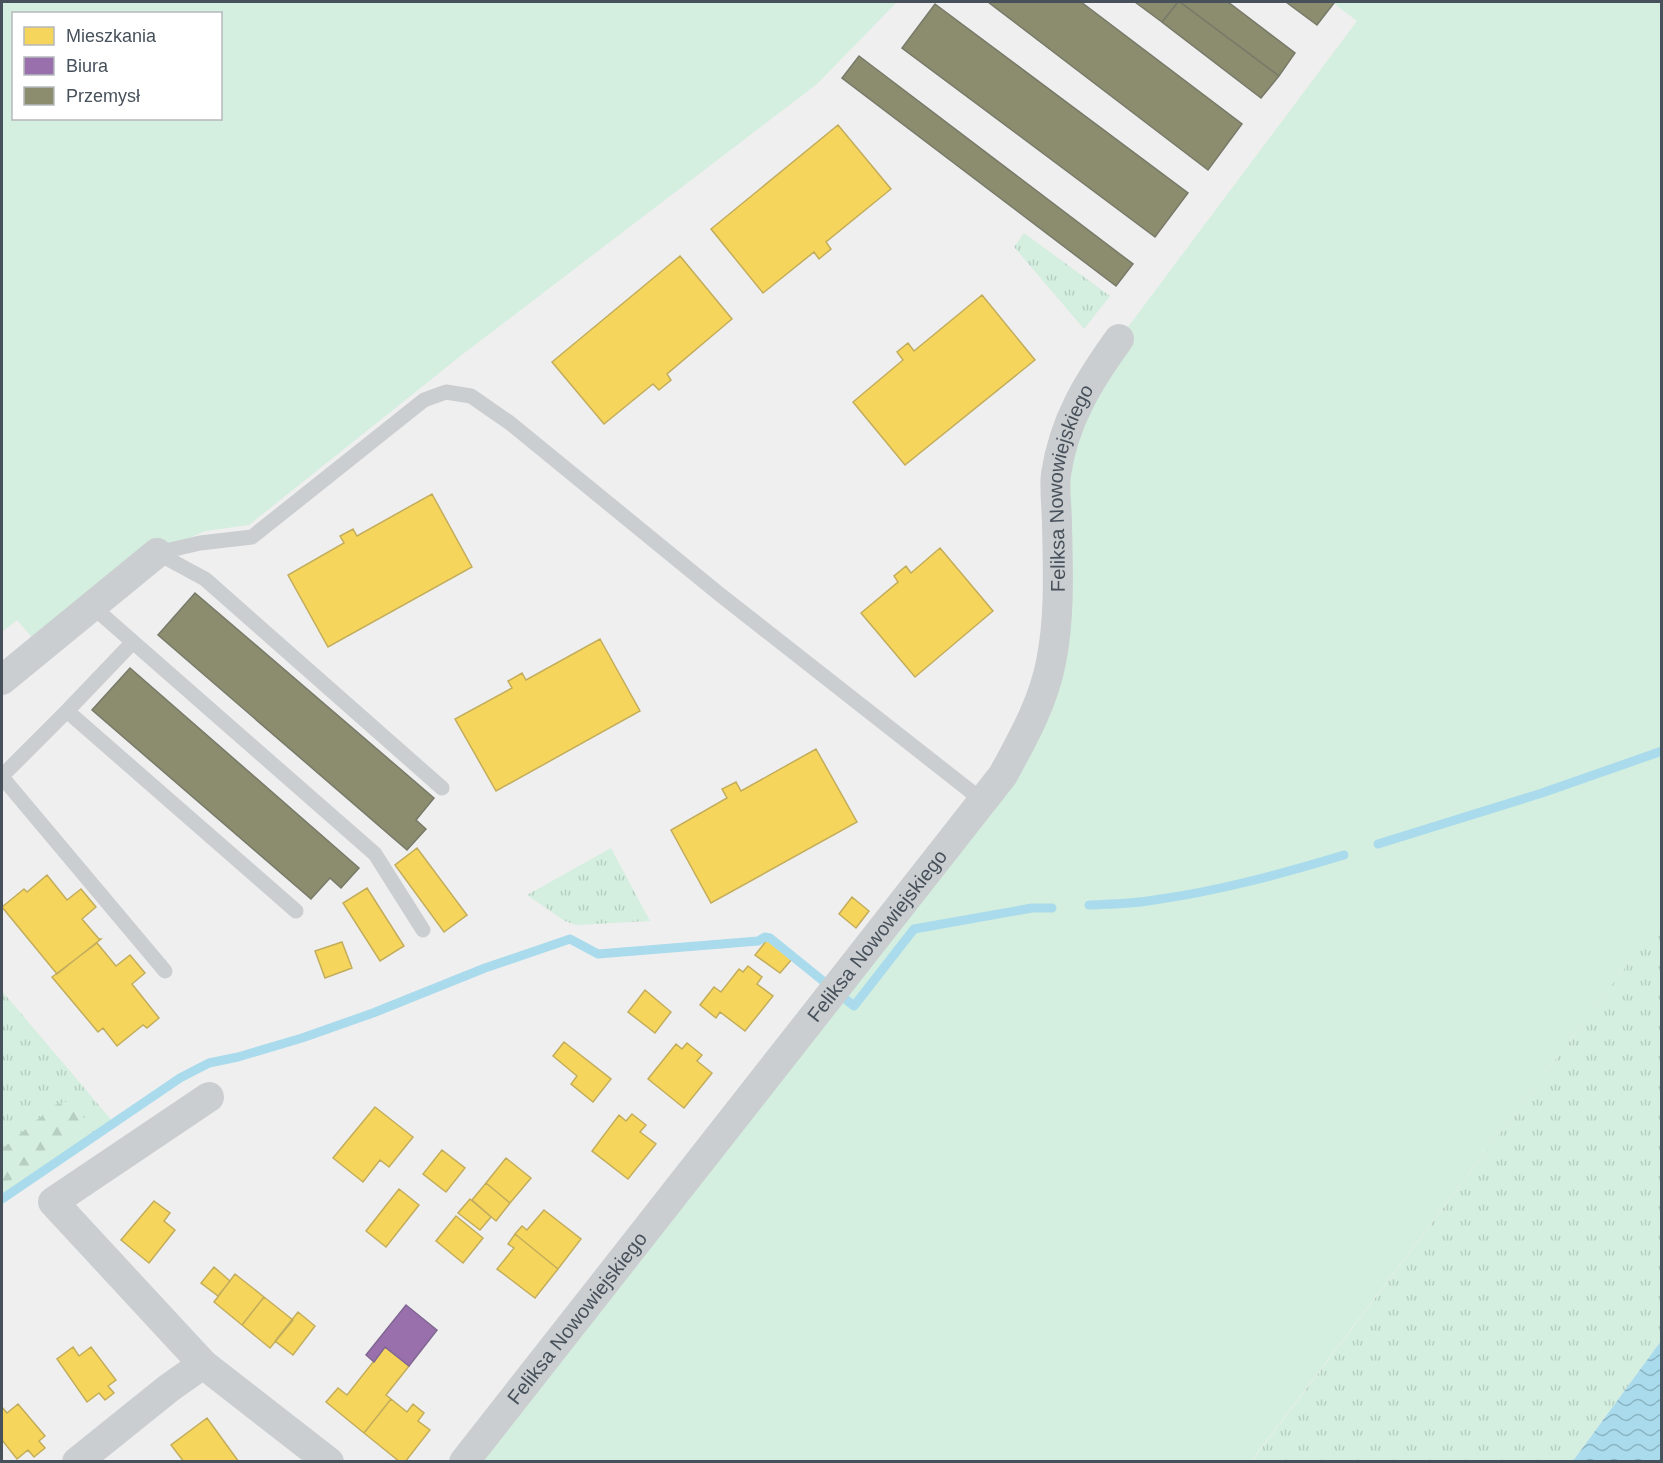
<svg xmlns="http://www.w3.org/2000/svg" width="1663" height="1463" font-family="Helvetica,sans-serif">
  <defs>
    <pattern id="grass-tufts" width="24" height="20" patternUnits="userSpaceOnUse" patternTransform="scale(1.5)"><rect width="24" height="20" fill="#d4eedf"/><path d="M3 7l-1-3M5 7V3M7 7l1-3M15 17l-1-3M17 17v-4M19 17l1-3" fill="none" stroke="#b7cec2"/></pattern>
    <pattern id="forest-firs" width="22" height="20" patternUnits="userSpaceOnUse" patternTransform="scale(1.5)"><rect width="22" height="20" fill="#d4eedf"/><path d="M5 1l3.5 6h-7zM16 11l3.5 6h-7z" fill="#b7cec2"/></pattern>
    <pattern id="water-waves" width="16" height="10" patternUnits="userSpaceOnUse" patternTransform="scale(1.5)"><rect width="16" height="10" fill="#a9dbec"/><path d="M0 5q4-4 8 0t8 0" fill="none" stroke="#8bb4c2"/></pattern>
  </defs>
  <rect width="100%" height="100%" fill="#f0efef"/>
  <path fill="url(#grass-tufts)" d="M1024 233 1110 296 1084 329 1014 247Z
    M611 848 650 921 576 925 565 921 527 895Z
    M1661 920V1341L1573 1461 1251 1462Z
    M2 991 114 1123 2 1199Z"/>
  <path fill="url(#forest-firs)" d="M69 1101 82 1111 85 1124 75 1137 2 1185V1149L55 1105Z"/>
  <path fill="#d4eedf" fill-rule="evenodd" d="M2 2H897L817 84 463 354 249 525 205 531 157 553 41 648 17 620 2 632ZM14 14H220V118H14Z
    M1332 2H1661V920L1251 1461 464 1462 825 1003 1043 694 1056 476 1119 339 1357 21Z"/>
  <path fill="url(#water-waves)" d="M1661 1341V1461H1573Z"/>
  <path fill="#f6d55c" stroke="#c2ad5c" stroke-width="1.5" d="M838 125 891 189 826 242 831 249 819 259 814 252 763 293 711 229Z
    M680 256 732 319 667 374 671 380 659 390 653 384 604 424 552 362Z
    M982 295 1035 360 905 465 853 402 903 360 897 352 908 343 914 351Z
    M432 494 472 567 328 647 288 575 344 543 340 536 353 529 357 536Z
    M940 548 993 611 915 677 861 613 898 582 894 576 906 566 911 573Z
    M600 639 640 711 496 791 455 719 512 688 508 681 522 673 526 680Z
    M816 749 857 822 711 903 671 830 727 798 722 789 736 782 741 791Z
    M417 848 467 915 444 932 395 865Z
    M47 875 67 900 81 889 96 907 82 919 99 939H101L57 974 2 907 24 889 27 892Z
    M367 888 404 946 380 961 343 903Z
    M852 897 869 911 856 928 839 914Z
    M767 940 792 959 780 973 755 955Z
    M342 942 352 968 325 978 315 951Z
    M97 943 116 966 130 955 145 973 132 984 159 1018 147 1028 143 1025 117 1046 103 1028 98 1032 52 977Z
    M748 966 762 977 757 984 773 996 745 1031 720 1012 716 1018 700 1005 714 987 721 992 739 969 743 972Z
    M645 990 671 1012 655 1033 628 1012Z
    M564 1042 611 1079 593 1102 571 1084 577 1076 553 1056Z
    M687 1043 702 1055 697 1061 712 1073 684 1108 648 1079 676 1044 682 1049Z
    M375 1107 413 1137 389 1167 380 1160 363 1182 333 1158Z
    M632 1114 646 1125 640 1132 656 1144 628 1179 592 1151 619 1115 626 1121Z
    M442 1150 465 1168 446 1192 423 1174Z
    M506 1158 531 1178 510 1203 486 1183Z
    M486 1183 510 1203 496 1221 472 1200Z
    M399 1189 419 1205 386 1247 366 1231Z
    M470 1199 491 1217 480 1230 458 1213Z
    M154 1201 170 1213 164 1221 175 1230 149 1263 121 1240Z
    M544 1210 581 1239 558 1269 515 1234 522 1226 527 1230Z
    M456 1216 483 1238 463 1263 436 1241Z
    M515 1234 558 1269 535 1298 497 1269 514 1248 508 1244Z
    M214 1267 230 1281 218 1296 201 1283Z
    M235 1274 264 1297 242 1325 214 1302Z
    M264 1297 293 1320 270 1348 242 1325Z
    M298 1312 315 1326 293 1355 275 1341Z
    M73 1347 79 1356 91 1347 116 1380 108 1386 114 1393 105 1400 99 1393 87 1402 57 1359Z
    M385 1347 409 1366 386 1395 391 1399 364 1433 326 1402 338 1388 347 1395Z
    M391 1399 407 1412 413 1404 424 1413 418 1421 430 1430 405 1462H400L364 1433Z
    M18 1404 45 1436 39 1441 45 1448 34 1457 28 1450 17 1459 2 1440V1407L7 1413Z
    M207 1418 239 1462H184L171 1445Z"/>
  <path fill="#9970ab" stroke="#806793" stroke-width="1.5" d="M406 1305 437 1330 409 1366 385 1347 374 1362 366 1355Z"/>
  <path fill="#8c8c6e" stroke="#777a68" stroke-width="1.5" d="M988 2H1081L1242 124 1208 170Z
    M1135 2H1178L1162 22Z
    M1178 2H1180L1279 76 1261 98 1162 22Z
    M1180 2H1228L1295 53 1279 76Z
    M1286 2H1332L1334 3 1317 25Z
    M935 4 1188 193 1155 237 902 48Z
    M859 56 1133 264 1116 286 842 78Z
    M195 593 434 798 416 820 426 829 407 850 158 635Z
    M130 668 359 868 341 888 330 878 311 899 92 710Z"/>
  <g fill="none" stroke-linecap="round" stroke-linejoin="round">
    <path stroke="#a9dbec" stroke-width="9" d="M1378 844 1542 793 1662 751
      M1089 905C1110 904 1132 904 1154 900 1219 891 1281 874 1344 855
      M2 1199 180 1078 209 1063 238 1057 302 1038 373 1013 485 968 570 939 598 954 758 941 765 937 770 938 854 1006 914 929 1032 908H1052"/>
    <path stroke="#cbced0" stroke-width="15" d="M157 553 200 543 252 537 424 400 446 392 471 396 510 423 718 593 983 801
      M157 553 205 579 442 788
      M92 606 375 854 423 930
      M133 642 67 711 296 911
      M2 776 67 711
      M2 777 165 971"/>
    <g stroke="#cbced0" stroke-width="30">
      <path d="M2 680 157 553"/>
      <path d="M203 1364 53 1202 209 1097"/>
      <path d="M77 1462 169 1388 203 1364 329 1462"/>
      <path id="s1" d="M464 1462 1003 775C1023 738 1043 703 1051 662 1060 617 1058 570 1057 525 1057 508 1054 490 1056 474 1064 421 1088 382 1119 339"/>
    </g>
  </g>
  <g text-anchor="middle" stroke-width="6" stroke-linejoin="round" paint-order="stroke">
    <g font-size="20" fill="#47515b" stroke="#fff">
      <text dy="7" stroke="none"><textPath href="#s1" startOffset="1173">Feliksa Nowowiejskiego</textPath></text>
      <text dy="7" stroke="none"><textPath href="#s1" startOffset="669">Feliksa Nowowiejskiego</textPath></text>
      <text dy="7" stroke="none"><textPath href="#s1" startOffset="183">Feliksa Nowowiejskiego</textPath></text>
    </g>
  </g>
  <rect width="1663" height="1463" fill="none" stroke="#47515b" stroke-width="6"/>
  <rect x="12" y="12" width="210" height="108" fill="#ffffff" stroke="#b5b9bd" stroke-width="1.5"/>
  <rect x="24" y="27" width="30" height="18" fill="#f6d55c" stroke="#b5b9bd" stroke-width="1.5"/>
  <text x="66" y="42" font-size="18" fill="#47515b">Mieszkania</text>
  <rect x="24" y="57" width="30" height="18" fill="#9970ab" stroke="#b5b9bd" stroke-width="1.5"/>
  <text x="66" y="72" font-size="18" fill="#47515b">Biura</text>
  <rect x="24" y="87" width="30" height="18" fill="#8c8c6e" stroke="#b5b9bd" stroke-width="1.5"/>
  <text x="66" y="102" font-size="18" fill="#47515b">Przemysł</text>
</svg>
